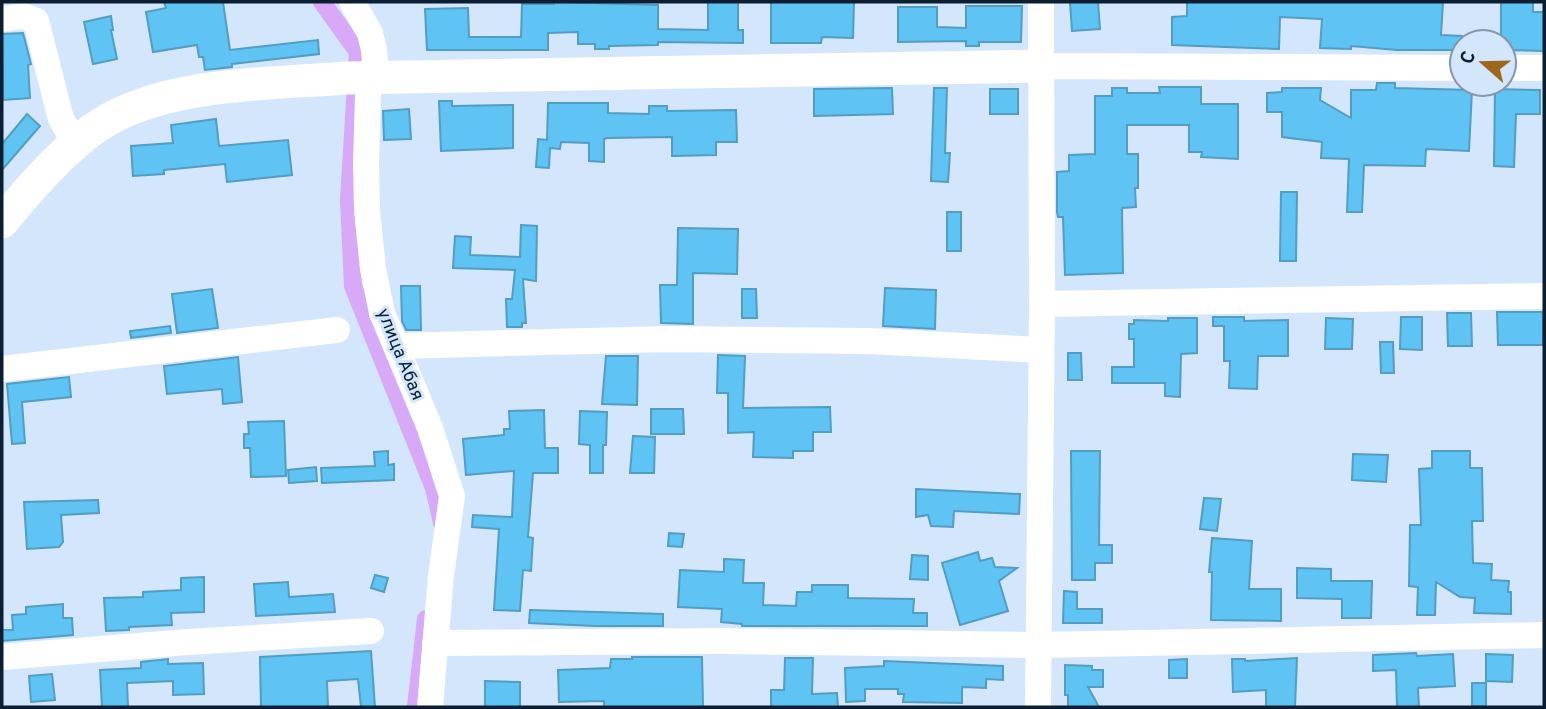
<svg xmlns="http://www.w3.org/2000/svg" width="1546" height="709" font-family="Overpass,sans-serif">
  <rect width="100%" height="100%" fill="#d3e6fc"/>
  <g fill="none" stroke-linecap="round" stroke-linejoin="round">
    <path stroke="#d7a9f6" stroke-width="18" d="M322 2 358 52 349 200 353 286 434 488 442 523
      M416 707 426 619"/>
  </g>
  <path fill="#5fc4f3" stroke="#529dc1" stroke-width="2" d="M164 2H223L230 50 318 40 319 54 232 64V67L205 70 203 57H199L197 45 153 52 146 12 166 8Z
    M554 2 658 5V29L708 30V2H738V30H743V43L658 42V45L609 46V49H595V44H578V32L548 33V50H427L425 9 468 8 469 37H521L522 4H554Z
    M771 2H854L853 38 822 37 821 43H771Z
    M1070 2H1098L1100 29 1072 31Z
    M1187 2H1443L1441 35 1462 36V50H1397L1351 46V49L1320 48 1322 19 1280 17 1279 49 1172 45V17L1187 16Z
    M1501 2H1533V12H1544V51L1504 50V42H1501Z
    M966 6H1022L1021 42H979V46H966V41L898 42V7H937V27L966 28Z
    M111 16 113 30H111L117 59 93 64 84 22Z
    M23 33 31 64 28 65 30 98 3 100 2 34Z
    M1377 83H1395V88L1472 90 1469 151 1426 149 1425 166 1364 165 1362 212H1347L1349 159 1321 158 1322 142 1282 137V112H1267V93L1282 92V88H1321L1320 100 1351 118V90H1376Z
    M1159 87H1201V104H1238V159L1201 157 1202 152H1189V125H1127V154H1138V188H1135L1136 207 1122 208 1123 273 1065 275 1063 217H1058L1057 212V172L1069 171V155L1095 154V96H1112V88H1127V93H1160Z
    M892 88 893 114 814 116V89Z
    M934 88H947L945 153H950L948 182 931 181Z
    M990 89H1018V114H990Z
    M1495 89 1540 90V114H1516L1514 167 1494 166Z
    M439 101H452V106L513 105V148L441 151Z
    M548 103H608V113L649 114V106H667V111L736 110 737 142H716V155L672 156V137L607 138 604 139V162L589 161V143L561 142 560 149 550 148 549 168 536 167 538 139 547 140Z
    M409 109 411 139 384 140 383 111Z
    M27 114 40 126 2 170V144Z
    M216 119 219 146 288 140 292 175 227 182 225 164 164 170V174L133 176 131 146 173 143 171 125Z
    M1281 192H1297L1296 261H1280Z
    M947 212H961V251H947Z
    M521 225 537 226 536 281 523 279 526 323H522V327H507L506 299H512L515 270 453 268 455 236 471 237 470 255 520 257Z
    M678 228 738 229 737 274 693 273V324L661 323 660 285H677Z
    M401 286H420L421 330H406L402 321Z
    M885 288 936 290 935 329 883 326Z
    M212 289 218 328 177 333 172 294Z
    M742 289H756L757 318H742Z
    M1497 312H1543V345H1498Z
    M1447 313H1471L1472 346H1448Z
    M1213 317H1244V321L1288 320V356H1258L1257 389 1229 388 1230 361H1224V326H1213Z
    M1401 317H1422V350L1400 349Z
    M1168 318H1197V353L1181 354 1180 397 1165 396V383H1112V367H1134V339H1129V324H1134V320L1168 321Z
    M1326 318 1353 319 1352 349H1325Z
    M170 326 171 333 131 338 130 331Z
    M1380 342H1393L1394 373H1381Z
    M1068 353H1081L1082 380H1068Z
    M718 355 745 356 743 408 830 407 831 432H813V451H793V458L753 457 754 432 728 433V393H717Z
    M606 356H638L637 405 602 404Z
    M238 357 242 402 223 404 222 389 167 394 164 366Z
    M69 377 71 397 22 402 25 443 12 444 7 384Z
    M651 409H683L684 434H651Z
    M544 410 545 448H558V473H533L528 537 533 538 531 571 523 570 520 611 494 610 499 529 472 527 473 515 512 517 514 471 466 475 463 439 504 435V429H510L509 411Z
    M580 411 607 412 606 445H603V473H590V445L579 444Z
    M284 421 286 476 251 477 250 448H244V434H249L248 422Z
    M633 436 655 437 654 473H630Z
    M388 451V465L394 464V480L322 483 321 468 375 466 374 452Z
    M1071 451H1100L1099 545H1112V563H1095V580H1072Z
    M1432 451H1470V468H1482L1483 521H1472L1473 563 1492 564 1491 580 1509 581 1508 592H1511V614L1474 613 1475 598 1460 597 1436 582 1435 615H1417L1418 587 1409 586 1410 525H1421L1419 469 1432 468Z
    M1353 454 1388 455 1386 482 1352 480Z
    M316 467 317 481 289 483 288 470Z
    M916 489 1020 494 1019 514 954 511 953 527 931 526 928 515 916 517Z
    M1204 498 1221 499 1217 531 1200 529Z
    M98 500 99 513 61 515 63 542 59 547 27 549 24 502Z
    M669 533 684 534 682 547 668 546Z
    M1212 538 1252 541 1249 589H1281V621L1211 620 1212 572H1209Z
    M978 552 980 561 992 558 995 567 1017 568 999 581 1008 611 960 625 942 563Z
    M912 555 928 556V580L910 579Z
    M724 559 744 560 743 583H764L763 605 796 606 797 592H812V585H848V598L914 599 913 613H927V626H742V624L721 622 722 609 678 607 680 570 724 572Z
    M1297 568 1331 569V581H1372L1371 618H1342V599L1297 598Z
    M375 575 388 578 384 592 371 588Z
    M204 577V612L171 613 172 625 129 627V630L106 631 104 598 143 597V592L181 590V578Z
    M288 582 289 597 333 594 335 612 256 616 254 584Z
    M1064 591 1077 592V609H1102V623H1063Z
    M63 604V618H72L73 635 2 641V630H13L12 615 26 614V607Z
    M530 610 663 614V626H595L529 623Z
    M371 651 375 707H361L358 679 327 681 328 707H261L260 657Z
    M1416 653 1417 656 1453 654 1455 686 1418 688 1419 707H1397L1396 670 1373 671V655Z
    M1486 654 1513 655 1512 682 1486 681Z
    M632 657H702L703 707H604V701L559 702 558 670 610 668 611 659H632Z
    M785 658H813L812 694 837 693 838 707H771V690H784Z
    M1297 658 1295 707H1266V690L1233 692 1232 659H1245V661Z
    M168 659V664L203 663 204 694 173 695V681L127 683 128 707H102L100 670 141 668V662Z
    M1187 659V678H1169V660Z
    M884 661 1003 666V680L986 679V688L962 687V703L903 702 904 694H898V689H865V701L846 702 845 668 884 666Z
    M1065 665 1092 666V670H1103V687H1088L1099 707H1068V695H1065Z
    M52 674 55 700 31 702 29 676Z
    M485 681 520 682V707H485Z
    M1472 683H1486V706H1472Z"/>
  <g fill="none" stroke-linecap="round" stroke-linejoin="round">
    <path stroke="#fff" stroke-width="26" d="M352 2 370 33 374 50 375 61 368 93 366 163 367 210 373 269 382 313 430 428 452 496 441 576 430 707
      M2 19 23 16 36 21 61 119 75 143
      M1041 66 1462 68
      M1504 68H1544
      M1042 304 1544 296
      M396 346 668 339 869 341 1041 350
      M2 369 337 330
      M435 643 719 641 1039 645 1544 635
      M2 657 188 642 371 631
      M1038 707 1042 304 1041 2"/>
    <path stroke="#fff" stroke-width="33" d="M2 222C28 190 66 146 101 124 167 82 270 84 347 78L1041 66"/>
  </g>
  <g text-anchor="middle" stroke-width="6" stroke-linejoin="round" paint-order="stroke">
    <g font-size="18" fill="#0b1e32" stroke="#d3e6fc">
      <text transform="translate(401 354) rotate(68)" y="6">улица Абая</text>
    </g>
  </g>
  <rect width="1546" height="709" fill="none" stroke="#0b1e32" stroke-width="7"/>
  <g transform="translate(1483 63) rotate(290)"><circle r="33" fill="#d3e6fc" stroke="#8396ab" stroke-width="2"/>
  <path d="M0-5L12 26L0 18L-12 26Z" fill="#9c681e"/>
  <text y="-10" font-size="19" font-weight="bold" text-anchor="middle" fill="#0b1e32">С</text>
  </g>
</svg>
